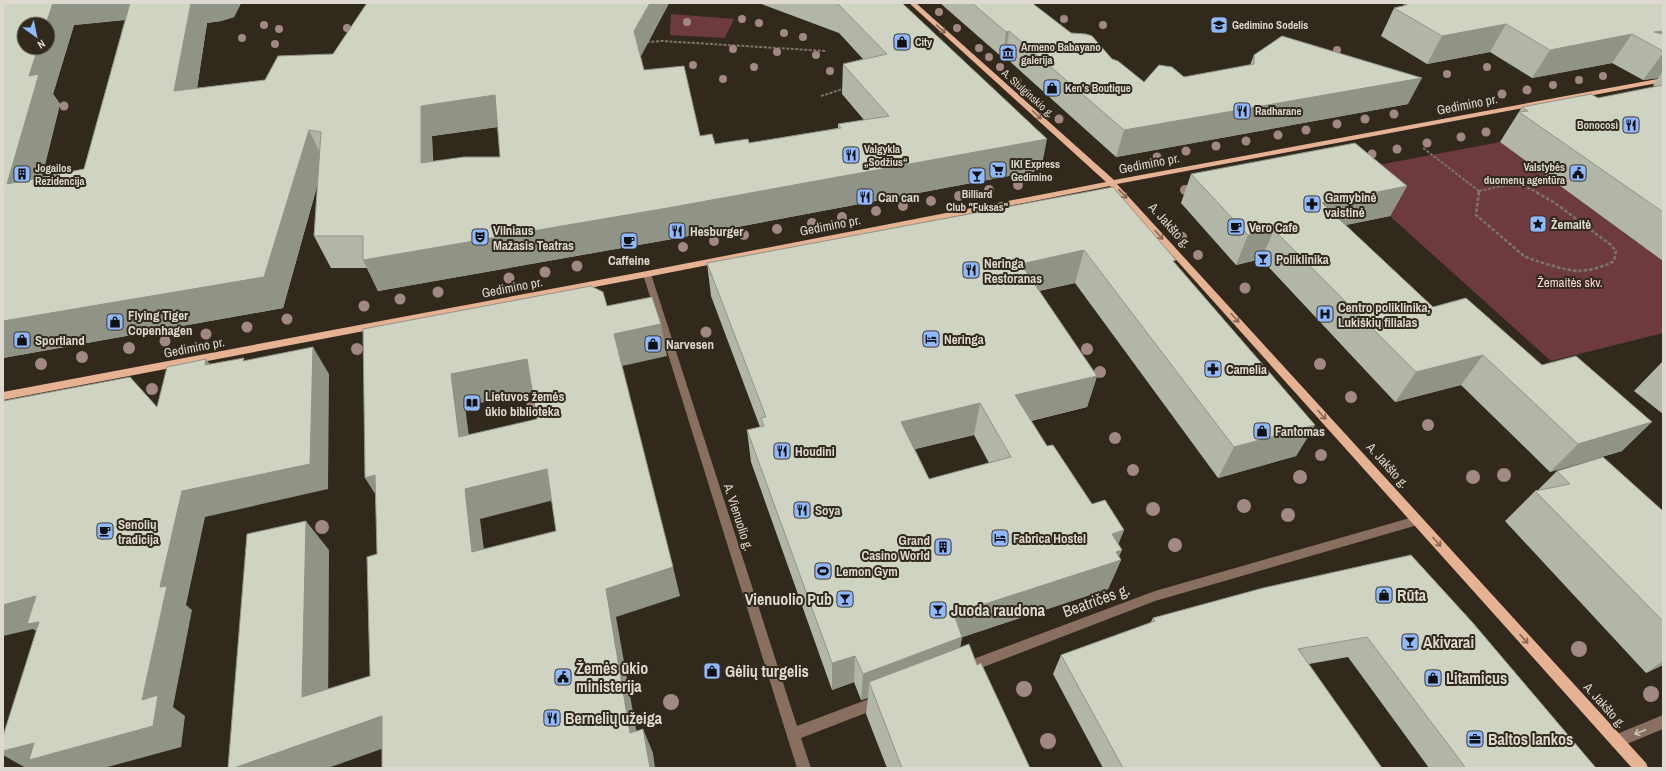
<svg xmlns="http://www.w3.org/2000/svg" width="1666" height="771" font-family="'Archivo Narrow',sans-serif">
  <rect width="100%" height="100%" fill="#312a1c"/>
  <path fill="#6d3b3f" d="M671 14 734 19 725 38 670 35Z
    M1500 142 1663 261V333L1551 361 1341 172Z"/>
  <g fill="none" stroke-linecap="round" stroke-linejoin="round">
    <path stroke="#7c766a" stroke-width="2" stroke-dasharray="3 1.5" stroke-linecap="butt" d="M647 42 662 41 826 51
      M821 96 846 88
      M1423 148 1479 191
      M1479 191C1504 186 1515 180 1538 193
      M1478 193 1479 191"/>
    <path stroke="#7c766a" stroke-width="2.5" stroke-dasharray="3.5 2" stroke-linecap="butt" d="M1479 192 1476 215 1524 256C1534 261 1568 271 1578 271 1588 271 1606 266 1614 261L1616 251 1611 245 1555 203 1536 192"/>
    <path fill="#896f60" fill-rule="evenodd" d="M647 271 651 274 797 726 879 695 884 696 886 701 884 706 801 738 811 768H797L643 274Z
      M1417 516 1421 518 1423 521 1421 524 1155 601 965 674 960 672 959 668 960 664 1155 591Z
      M1663 715V729L1617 748 1612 746 1610 741 1612 736Z"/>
    <path fill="#e7b193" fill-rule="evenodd" d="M909 3H916L1114 180 1663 78V82L1117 184 1646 763 1648 768H1632L1110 186 647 277 3 400V392L647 271 1106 182Z"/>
  </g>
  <g fill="#a28882">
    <circle cx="939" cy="12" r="4"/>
    <circle cx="742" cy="19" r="4"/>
    <circle cx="1064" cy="19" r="4"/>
    <circle cx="687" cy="22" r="4"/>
    <circle cx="759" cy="23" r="4"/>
    <circle cx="264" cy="25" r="4"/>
    <circle cx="1103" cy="25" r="4"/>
    <circle cx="347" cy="28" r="4"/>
    <circle cx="957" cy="28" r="4"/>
    <circle cx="279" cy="29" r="4"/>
    <circle cx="784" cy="33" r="4"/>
    <circle cx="803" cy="37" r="4"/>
    <circle cx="242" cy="38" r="4"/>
    <circle cx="275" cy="44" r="4"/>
    <circle cx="979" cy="48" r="4"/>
    <circle cx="733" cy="49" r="4"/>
    <circle cx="1337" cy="50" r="4"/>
    <circle cx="777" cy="52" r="4"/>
    <circle cx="816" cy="55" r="4"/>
    <circle cx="989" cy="57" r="4"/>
    <circle cx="693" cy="65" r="4"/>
    <circle cx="754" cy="67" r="4"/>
    <circle cx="1000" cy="67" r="4"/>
    <circle cx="1487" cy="67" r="4"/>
    <circle cx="830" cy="71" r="4"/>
    <circle cx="1447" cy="74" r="4"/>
    <circle cx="1603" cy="76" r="4"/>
    <circle cx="723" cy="79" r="4"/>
    <circle cx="1579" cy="80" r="4"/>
    <circle cx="1018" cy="82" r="4"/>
    <circle cx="1553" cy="85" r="4"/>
    <circle cx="1527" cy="90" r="4.5"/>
    <circle cx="1502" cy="94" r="4.5"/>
    <circle cx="64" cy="106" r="4.5"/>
    <circle cx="1394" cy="114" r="4.5"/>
    <circle cx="1059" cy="119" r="4.5"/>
    <circle cx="1365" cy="119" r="4.5"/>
    <circle cx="1337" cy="124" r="4.5"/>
    <circle cx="1306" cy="130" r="4.5"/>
    <circle cx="1486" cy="132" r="4.5"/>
    <circle cx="1278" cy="135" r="4.5"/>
    <circle cx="1461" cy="137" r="4.5"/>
    <circle cx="1246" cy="141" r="4.5"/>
    <circle cx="1427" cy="143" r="4.5"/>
    <circle cx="1216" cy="146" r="4.5"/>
    <circle cx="1397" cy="149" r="4.5"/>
    <circle cx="1186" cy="151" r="4.5"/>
    <circle cx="1372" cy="154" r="4.5"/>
    <circle cx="1157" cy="157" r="4.5"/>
    <circle cx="1018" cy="185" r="5"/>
    <circle cx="989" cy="190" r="5"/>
    <circle cx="1185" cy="190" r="5"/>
    <circle cx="959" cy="196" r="5"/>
    <circle cx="931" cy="201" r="5"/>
    <circle cx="903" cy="206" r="5"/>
    <circle cx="876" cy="211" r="5"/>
    <circle cx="842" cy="217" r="5"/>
    <circle cx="812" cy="223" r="5"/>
    <circle cx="777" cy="229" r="5"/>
    <circle cx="744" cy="235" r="5"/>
    <circle cx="1182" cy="237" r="5"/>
    <circle cx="714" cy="241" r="5"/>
    <circle cx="683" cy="247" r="5"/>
    <circle cx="1198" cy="255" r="5"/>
    <circle cx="577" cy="266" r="5.5"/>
    <circle cx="545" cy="272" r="5.5"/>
    <circle cx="509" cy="278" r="5.5"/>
    <circle cx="1245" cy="288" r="5.5"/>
    <circle cx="438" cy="292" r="5.5"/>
    <circle cx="400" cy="299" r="5.5"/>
    <circle cx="364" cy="306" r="5.5"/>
    <circle cx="287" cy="319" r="5.5"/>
    <circle cx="247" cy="327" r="5.5"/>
    <circle cx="706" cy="332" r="5.5"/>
    <circle cx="206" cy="334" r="5.5"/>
    <circle cx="165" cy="341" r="5.5"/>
    <circle cx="129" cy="348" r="6"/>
    <circle cx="357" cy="349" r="6"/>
    <circle cx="1087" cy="349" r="6"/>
    <circle cx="82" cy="357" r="6"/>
    <circle cx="41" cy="364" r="6"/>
    <circle cx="1320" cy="364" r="6"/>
    <circle cx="1100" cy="372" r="6"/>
    <circle cx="152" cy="389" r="6"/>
    <circle cx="1351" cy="397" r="6"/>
    <circle cx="531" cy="408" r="6"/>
    <circle cx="1428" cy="425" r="6"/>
    <circle cx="1115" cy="438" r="6"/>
    <circle cx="1321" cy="455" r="6"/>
    <circle cx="1133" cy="470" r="6"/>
    <circle cx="1504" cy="475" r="7"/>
    <circle cx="1300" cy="477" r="7"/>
    <circle cx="1473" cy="477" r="7"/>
    <circle cx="1244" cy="506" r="7"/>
    <circle cx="1153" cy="509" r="7"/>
    <circle cx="1288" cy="515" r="7"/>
    <circle cx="322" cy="527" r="7"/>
    <circle cx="1175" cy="545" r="7"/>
    <circle cx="1579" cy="649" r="8"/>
    <circle cx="1024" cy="689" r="8"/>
    <circle cx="1651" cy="694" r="8"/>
    <circle cx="671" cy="702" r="8"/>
    <circle cx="1048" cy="741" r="8"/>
  </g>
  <path fill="#b1b6a6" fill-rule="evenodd" d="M3 3H241L234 17 221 21 207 23 197 88 265 80 333 54 367 3H669L640 57 644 70 700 136 715 144 749 143 838 128V124L864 120 842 94 843 64 863 59 839 33 759 3H902L1041 170 678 238 378 291 367 268H331L314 236 318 183 283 308 3 358ZM125 20 84 169 42 177 60 104 53 94 74 25ZM498 127 500 157 433 161 432 136Z
    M940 3H1032L1071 33 1112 59 1144 82 1184 77 1250 65 1254 55 1408 104 1116 157 1005 57 1003 58Z
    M1663 3V261L1500 142 1522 107 1598 98 1655 87 1653 85 1658 78 1643 80 1612 63 1532 78 1490 52 1427 64 1381 36 1394 8 1403 6 1404 4Z
    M1191 174 1407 186 1390 216 1345 225 1433 307 1622 451 1550 472 1461 385 1395 402 1261 259 1236 265 1181 203Z
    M1113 187 1175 263 1315 425 1296 456 1218 478 1075 283 1039 291 1097 376 1087 407 1031 421 1047 446 1092 504 1124 530 1118 544 1119 557 1121 560 1108 589 962 637 960 648 977 665 1030 768H887L866 714 868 698 861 700 854 682 832 690 751 462 747 430 760 427 711 296 707 263ZM974 435 989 463 929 479 915 449Z
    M1663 361V414L1634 391Z
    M1557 471 1663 511V665L1646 673 1505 521 1535 491 1538 490Z
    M1411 555 1596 768H1429L1348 657 1309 664 1382 768H1103L1053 674 1061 655 1150 623 1153 618Z"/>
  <path fill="#909487" d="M53 3H142L150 17 74 25 53 94 60 104 32 215 7 184 29 76 38 48H48V24H46Z
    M191 3H241L234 17 221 21 207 23 192 122 174 91Z
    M650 3H669L639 60 634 31Z
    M1506 24 1490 52 1427 64 1442 36Z
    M1009 31 1005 57 1003 58 1006 32Z
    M1663 31V51L1654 32Z
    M1632 34 1612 63 1532 78 1550 50Z
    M1663 53V71L1658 78 1643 80Z
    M1422 78 1408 104 1116 157 1124 130Z
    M495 95 504 126 432 136 433 194 421 163V106Z
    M309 130 324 161 283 308 3 358V321Z
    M1047 139 1041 170 678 238 378 291 363 260Z
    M1407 186 1390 216 1308 233 1322 203Z
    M1274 230 1261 259 1236 265 1248 235Z
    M1084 250 1075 283 1014 296 1021 264Z
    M661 324 667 356 622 366 614 334Z
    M313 347 329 374 328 489 205 517 186 605 192 610 173 707 185 716 181 747 104 768H26L3 755V751L160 587 182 491Z
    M1483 355 1461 385 1395 402 1416 372Z
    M206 359 226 385 205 365Z
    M527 359 538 391 465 406 473 468 459 437 451 374Z
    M1097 376 1087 407 1008 426 1015 395Z
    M980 403 974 435 899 453 901 422Z
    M1652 422 1622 451 1550 472 1578 444Z
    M1315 425 1296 456 1218 478 1234 447Z
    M547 469 558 499 480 519 488 581 472 552 465 489Z
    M375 475 384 508 365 478Z
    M306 521 329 550 328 722 302 697Z
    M1124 530 1112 560V534Z
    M1122 550 1117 561 1121 560 1108 589 948 642 954 614Z
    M673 567 680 596 616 617 641 757 630 733 606 589Z
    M36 596 59 647 33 629 3 636V605Z
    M962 637 956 664 869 682 868 698 861 700 863 674Z
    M855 656 854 682 832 690V663Z
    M1663 661V665L1646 673Z
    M382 716 404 741 328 768H234Z
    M643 729 653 753 655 768H650Z"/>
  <path fill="#ced4c1" stroke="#909487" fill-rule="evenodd" d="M3 3H53L46 24H24V48H38L29 76 39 74 7 184 84 169 130 3H191L174 91 265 80 278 56 333 54 367 3H650L634 31 644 70 684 66 700 136 712 134 715 144 748 139 749 143 841 128 838 124 889 116 843 64 887 54 839 5 835 3H902L1047 139 673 207 363 260V236H314L321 132 309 130 264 277 3 321ZM495 95 500 157H464L421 163V106Z
    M972 3H1032L1071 33 1086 34 1092 36 1112 59 1118 61 1144 82 1159 65 1172 67 1184 77 1254 64V55L1282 36 1422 78 1124 130 1009 31 1006 32Z
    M1409 3H1663V31L1654 32 1663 34V51L1632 34 1550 50 1506 24 1442 36 1394 8 1407 5 1404 4Z
    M1663 85V212L1519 112 1528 111 1522 107 1591 94 1598 98Z
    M1355 143 1407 186 1322 203 1433 307 1466 298 1542 365 1576 356 1652 422 1578 444 1483 355 1416 372 1274 230 1248 235 1191 174Z
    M1113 187 1176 260 1173 261 1315 425 1234 447 1084 250 1021 264 1097 376 1015 395 1047 446 1053 445 1092 504 1105 500 1124 530 1112 534 1122 550 1116 552 1121 560 954 614 962 637 863 674 855 656 832 663 747 430 764 426 761 418 766 417 707 263ZM980 403 1011 457 929 479 901 422Z
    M591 286 603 292 607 306 652 297 661 324 614 334 673 567 606 589 630 733 643 729 650 768H382V716L234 768H228L247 534 306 521 302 697 370 676 367 557 377 554 375 475 365 478 363 329ZM527 359 537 419 459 437 451 374ZM547 469 556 531 472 552 465 489Z
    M313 347 310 464 182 491 160 587 167 586 142 700 158 695 153 726 29 760 34 743 3 751V736L39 622 27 624 36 596 3 605V401L130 377 157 407 167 367 206 359 205 365 244 358 243 361Z
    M1603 457 1663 511V621L1535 491 1570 484 1557 471Z
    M1411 555 1473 623 1596 768H1464L1465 767 1367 637 1298 649 1382 768H1123L1061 655 1155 621 1153 618 1263 588Z
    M969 644 977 665 981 663 1030 768H902L869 682Z"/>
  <defs><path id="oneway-shaft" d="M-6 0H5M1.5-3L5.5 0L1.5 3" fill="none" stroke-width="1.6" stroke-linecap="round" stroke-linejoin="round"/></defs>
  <g stroke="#836752">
    <use href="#oneway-shaft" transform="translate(941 29) rotate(42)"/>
    <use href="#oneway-shaft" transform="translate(1037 115) rotate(42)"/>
    <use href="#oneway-shaft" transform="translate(1123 194) rotate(47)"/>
    <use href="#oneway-shaft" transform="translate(1159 235) rotate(48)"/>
    <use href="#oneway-shaft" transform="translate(1235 318) rotate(48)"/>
    <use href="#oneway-shaft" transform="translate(1322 415) rotate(48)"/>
    <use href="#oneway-shaft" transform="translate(1437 542) rotate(48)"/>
    <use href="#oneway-shaft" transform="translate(1524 639) rotate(48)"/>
  </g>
  <use stroke="#ccc4ba" href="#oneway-shaft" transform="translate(1640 732) rotate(158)"/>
  <defs>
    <g id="school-square" transform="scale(0.9)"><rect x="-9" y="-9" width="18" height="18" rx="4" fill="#8fb8fd" stroke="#312a1c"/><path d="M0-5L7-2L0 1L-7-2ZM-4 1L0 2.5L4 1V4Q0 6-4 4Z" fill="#111"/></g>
    <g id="shop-square" transform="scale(0.9)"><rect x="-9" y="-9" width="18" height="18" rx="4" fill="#8fb8fd" stroke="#312a1c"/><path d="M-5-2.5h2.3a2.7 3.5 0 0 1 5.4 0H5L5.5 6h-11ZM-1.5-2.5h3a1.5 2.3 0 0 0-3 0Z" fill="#111"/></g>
    <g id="museum-square" transform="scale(0.9)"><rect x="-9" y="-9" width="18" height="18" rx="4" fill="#8fb8fd" stroke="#312a1c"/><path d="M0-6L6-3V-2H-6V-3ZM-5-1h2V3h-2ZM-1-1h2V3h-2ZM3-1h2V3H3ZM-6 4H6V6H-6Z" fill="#111"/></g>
    <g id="restaurant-square" transform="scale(0.9)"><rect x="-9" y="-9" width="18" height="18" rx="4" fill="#8fb8fd" stroke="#312a1c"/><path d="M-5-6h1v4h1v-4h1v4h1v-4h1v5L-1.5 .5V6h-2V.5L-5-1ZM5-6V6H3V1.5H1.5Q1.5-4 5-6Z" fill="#111"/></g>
    <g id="supermarket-square" transform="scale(0.9)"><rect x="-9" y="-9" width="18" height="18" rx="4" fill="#8fb8fd" stroke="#312a1c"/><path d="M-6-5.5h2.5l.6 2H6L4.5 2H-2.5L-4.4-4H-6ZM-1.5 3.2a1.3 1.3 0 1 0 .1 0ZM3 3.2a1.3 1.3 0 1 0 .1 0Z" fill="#111"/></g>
    <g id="civic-square" transform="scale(0.9)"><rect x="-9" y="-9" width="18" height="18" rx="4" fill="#8fb8fd" stroke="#312a1c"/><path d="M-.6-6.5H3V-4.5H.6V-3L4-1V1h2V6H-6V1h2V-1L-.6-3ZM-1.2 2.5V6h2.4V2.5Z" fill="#111"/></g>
    <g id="building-square" transform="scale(0.9)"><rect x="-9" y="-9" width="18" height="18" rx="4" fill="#8fb8fd" stroke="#312a1c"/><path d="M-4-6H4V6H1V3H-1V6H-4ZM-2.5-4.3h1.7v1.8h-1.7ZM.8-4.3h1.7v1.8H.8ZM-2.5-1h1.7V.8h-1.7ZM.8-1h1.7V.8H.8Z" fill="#111"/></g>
    <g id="bar-square" transform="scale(0.9)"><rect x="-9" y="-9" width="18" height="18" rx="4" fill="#8fb8fd" stroke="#312a1c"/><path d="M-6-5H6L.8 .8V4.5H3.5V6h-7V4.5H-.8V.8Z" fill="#111"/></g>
    <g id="pharmacy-square" transform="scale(0.9)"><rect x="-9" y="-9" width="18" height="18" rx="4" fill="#8fb8fd" stroke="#312a1c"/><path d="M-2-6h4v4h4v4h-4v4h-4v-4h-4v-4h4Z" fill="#111"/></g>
    <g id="sight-square" transform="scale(0.9)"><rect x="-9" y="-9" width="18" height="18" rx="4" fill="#8fb8fd" stroke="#312a1c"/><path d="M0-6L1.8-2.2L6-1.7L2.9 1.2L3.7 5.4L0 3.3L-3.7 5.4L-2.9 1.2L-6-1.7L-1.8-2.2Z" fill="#111"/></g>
    <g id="cafe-square" transform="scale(0.9)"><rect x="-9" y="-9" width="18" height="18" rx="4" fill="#8fb8fd" stroke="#312a1c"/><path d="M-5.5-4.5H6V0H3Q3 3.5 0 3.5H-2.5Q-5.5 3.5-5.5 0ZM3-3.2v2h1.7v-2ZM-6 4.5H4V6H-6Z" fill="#111"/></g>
    <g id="theatre-square" transform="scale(0.9)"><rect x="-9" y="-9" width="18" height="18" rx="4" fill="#8fb8fd" stroke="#312a1c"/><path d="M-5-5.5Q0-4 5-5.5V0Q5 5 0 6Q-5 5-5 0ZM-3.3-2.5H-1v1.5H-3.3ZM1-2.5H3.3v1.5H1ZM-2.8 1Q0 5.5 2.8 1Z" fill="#111"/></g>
    <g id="hospital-square" transform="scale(0.9)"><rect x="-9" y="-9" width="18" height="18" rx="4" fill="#8fb8fd" stroke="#312a1c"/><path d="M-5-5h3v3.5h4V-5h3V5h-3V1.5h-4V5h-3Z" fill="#111"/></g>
    <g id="hotel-square" transform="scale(0.9)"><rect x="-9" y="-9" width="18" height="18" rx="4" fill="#8fb8fd" stroke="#312a1c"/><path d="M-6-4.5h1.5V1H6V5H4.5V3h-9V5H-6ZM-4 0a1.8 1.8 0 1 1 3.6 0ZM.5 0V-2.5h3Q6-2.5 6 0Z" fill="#111"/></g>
    <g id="library-square" transform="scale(0.9)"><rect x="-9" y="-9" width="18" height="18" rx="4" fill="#8fb8fd" stroke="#312a1c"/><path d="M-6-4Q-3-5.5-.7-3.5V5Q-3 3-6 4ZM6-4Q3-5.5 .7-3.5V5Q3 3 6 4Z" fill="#111"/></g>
    <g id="stadium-square" transform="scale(0.9)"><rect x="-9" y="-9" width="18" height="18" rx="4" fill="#8fb8fd" stroke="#312a1c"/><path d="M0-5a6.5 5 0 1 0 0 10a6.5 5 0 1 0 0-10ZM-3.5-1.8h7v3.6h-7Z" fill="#111"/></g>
    <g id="office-square" transform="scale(0.9)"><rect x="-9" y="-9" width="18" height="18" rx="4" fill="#8fb8fd" stroke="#312a1c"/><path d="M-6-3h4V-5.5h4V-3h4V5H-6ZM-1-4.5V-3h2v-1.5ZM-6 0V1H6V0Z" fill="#111"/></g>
  </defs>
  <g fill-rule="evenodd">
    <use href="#school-square" x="1219" y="25"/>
    <use href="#shop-square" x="902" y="42"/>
    <use href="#museum-square" x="1008" y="53"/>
    <use href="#shop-square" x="1052" y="88"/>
    <use href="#restaurant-square" x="1242" y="111"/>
    <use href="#restaurant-square" x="1631" y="125"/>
    <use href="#restaurant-square" x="851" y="155"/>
    <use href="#supermarket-square" x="998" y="170"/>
    <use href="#civic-square" x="1578" y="173"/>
    <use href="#building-square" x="22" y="174"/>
    <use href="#bar-square" x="977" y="176"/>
    <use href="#restaurant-square" x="865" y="197"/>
    <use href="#pharmacy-square" x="1312" y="204"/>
    <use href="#sight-square" x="1538" y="224"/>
    <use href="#cafe-square" x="1236" y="227"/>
    <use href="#restaurant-square" x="677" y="231"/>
    <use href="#theatre-square" x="480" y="237"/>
    <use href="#cafe-square" x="629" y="241"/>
    <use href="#bar-square" x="1263" y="259"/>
    <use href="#restaurant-square" x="971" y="270"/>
    <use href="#hospital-square" x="1325" y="314"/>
    <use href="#shop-square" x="115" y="322"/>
    <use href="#hotel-square" x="931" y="339"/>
    <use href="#shop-square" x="22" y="340"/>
    <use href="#shop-square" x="653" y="344"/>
    <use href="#pharmacy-square" x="1213" y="369"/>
    <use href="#library-square" x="472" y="403"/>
    <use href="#shop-square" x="1262" y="431"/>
    <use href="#restaurant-square" x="782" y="451"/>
    <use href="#restaurant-square" x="802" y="510"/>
    <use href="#cafe-square" x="105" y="531"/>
    <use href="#hotel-square" x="1000" y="538"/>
    <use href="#building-square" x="943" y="547"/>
    <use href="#stadium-square" x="823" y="571"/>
    <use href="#shop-square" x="1384" y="595"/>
    <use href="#bar-square" x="845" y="599"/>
    <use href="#bar-square" x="938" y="610"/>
    <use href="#bar-square" x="1410" y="642"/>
    <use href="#shop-square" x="712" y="671"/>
    <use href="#civic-square" x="563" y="677"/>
    <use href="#shop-square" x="1433" y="678"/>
    <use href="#restaurant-square" x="552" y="718"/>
    <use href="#office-square" x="1475" y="739"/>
  </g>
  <g text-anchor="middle" stroke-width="4" stroke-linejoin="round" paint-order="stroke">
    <g font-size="11" font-weight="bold" fill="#ddd9d0" stroke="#312a1c" text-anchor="start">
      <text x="1232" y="29">Gedimino Sodelis</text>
      <text x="915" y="46">City</text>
      <text x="1021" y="51">Armeno Babayano<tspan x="1021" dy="13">galerija</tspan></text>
      <text x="1065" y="92">Ken's Boutique</text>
      <text x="1255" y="115">Radharane</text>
      <text x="1618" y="129" text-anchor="end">Bonocosì</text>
      <text x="864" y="153">Valgykla<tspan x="864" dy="13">„Sodžius“</tspan></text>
      <text x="1011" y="168">IKI Express<tspan x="1011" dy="13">Gedimino</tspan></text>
      <text x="1565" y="171" text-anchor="end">Valstybės<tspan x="1565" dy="13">duomenų agentūra</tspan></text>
      <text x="35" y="172">Jogailos<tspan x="35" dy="13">Rezidencija</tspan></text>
      <text x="977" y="198" text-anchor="middle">Billiard<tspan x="977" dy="13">Club "Fuksas"</tspan></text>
    </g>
    <g font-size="11" fill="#ddd9d0" stroke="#312a1c">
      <text transform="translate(1028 93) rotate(42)" y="4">A. Stulginskio g.</text>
    </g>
    <g font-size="13" fill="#ddd9d0" stroke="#312a1c">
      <text transform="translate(1467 104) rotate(-11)" y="5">Gedimino pr.</text>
      <text transform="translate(1149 163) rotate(-11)" y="5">Gedimino pr.</text>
      <text transform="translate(830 225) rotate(-11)" y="5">Gedimino pr.</text>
      <text transform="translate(1170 225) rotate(48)" y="5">A. Jakšto g.</text>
      <text transform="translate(512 287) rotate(-11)" y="5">Gedimino pr.</text>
      <text transform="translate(194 347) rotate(-11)" y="5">Gedimino pr.</text>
      <text transform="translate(1388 465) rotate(48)" y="5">A. Jakšto g.</text>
      <text transform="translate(739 517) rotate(72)" y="5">A. Vienuolio g.</text>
      <text transform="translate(1605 705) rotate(48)" y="5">A. Jakšto g.</text>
    </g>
    <g font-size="13" font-weight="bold" fill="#ddd9d0" stroke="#312a1c" text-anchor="start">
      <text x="878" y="202">Can can</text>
      <text x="1325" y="202">Gamybinė<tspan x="1325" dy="15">vaistinė</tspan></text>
      <text x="1551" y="229">Žemaitė</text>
      <text x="1249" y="232">Vero Cafe</text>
      <text x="493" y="235">Vilniaus<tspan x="493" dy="15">Mažasis Teatras</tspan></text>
      <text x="690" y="236">Hesburger</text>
      <text x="1276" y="264">Poliklinika</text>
      <text x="629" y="265" text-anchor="middle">Caffeine</text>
      <text x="984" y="268">Neringa<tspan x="984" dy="15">Restoranas</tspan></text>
      <text x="1338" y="312">Centro poliklinika,<tspan x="1338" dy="15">Lukiškių filialas</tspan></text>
      <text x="128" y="320">Flying Tiger<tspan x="128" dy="15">Copenhagen</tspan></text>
      <text x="944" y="344">Neringa</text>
      <text x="35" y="345">Sportland</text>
      <text x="666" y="349">Narvesen</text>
      <text x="1226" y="374">Camelia</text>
      <text x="485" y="401">Lietuvos žemės<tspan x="485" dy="15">ūkio biblioteka</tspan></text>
      <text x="1275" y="436">Fantomas</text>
      <text x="795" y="456">Houdini</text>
      <text x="815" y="515">Soya</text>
      <text x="118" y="529">Senolių<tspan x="118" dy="15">tradicija</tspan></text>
      <text x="1013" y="543">Fabrica Hostel</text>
      <text x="930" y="545" text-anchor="end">Grand<tspan x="930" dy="15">Casino World</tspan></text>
      <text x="836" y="576">Lemon Gym</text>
    </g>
    <g font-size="13" fill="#fed4d6" stroke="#312a1c">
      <text x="1570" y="287">Žemaitės skv.</text>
    </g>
    <g font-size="16" font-weight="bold" fill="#ddd9d0" stroke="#312a1c" text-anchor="start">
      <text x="1397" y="601">Rūta</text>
      <text x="832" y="605" text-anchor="end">Vienuolio Pub</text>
      <text x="951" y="616">Juoda raudona</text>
      <text x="1423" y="648">Akivarai</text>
      <text x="576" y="674">Žemės ūkio<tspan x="576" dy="18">ministerija</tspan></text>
      <text x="725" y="677">Gėlių turgelis</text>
      <text x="1446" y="684">Litamicus</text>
      <text x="565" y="724">Bernelių užeiga</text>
      <text x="1488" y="745">Baltos lankos</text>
    </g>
    <g font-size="16" fill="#ddd9d0" stroke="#312a1c">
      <text transform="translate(1096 600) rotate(-20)" y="6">Beatričės g.</text>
    </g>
  </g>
  <rect width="1666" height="771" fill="none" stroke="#ddd9d0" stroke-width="8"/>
  <g transform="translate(36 36) rotate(147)"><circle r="19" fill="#312a1c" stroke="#767064"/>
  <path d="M0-3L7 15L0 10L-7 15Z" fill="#8fb8fd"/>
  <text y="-6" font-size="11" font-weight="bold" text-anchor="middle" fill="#ddd9d0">N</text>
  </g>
</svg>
